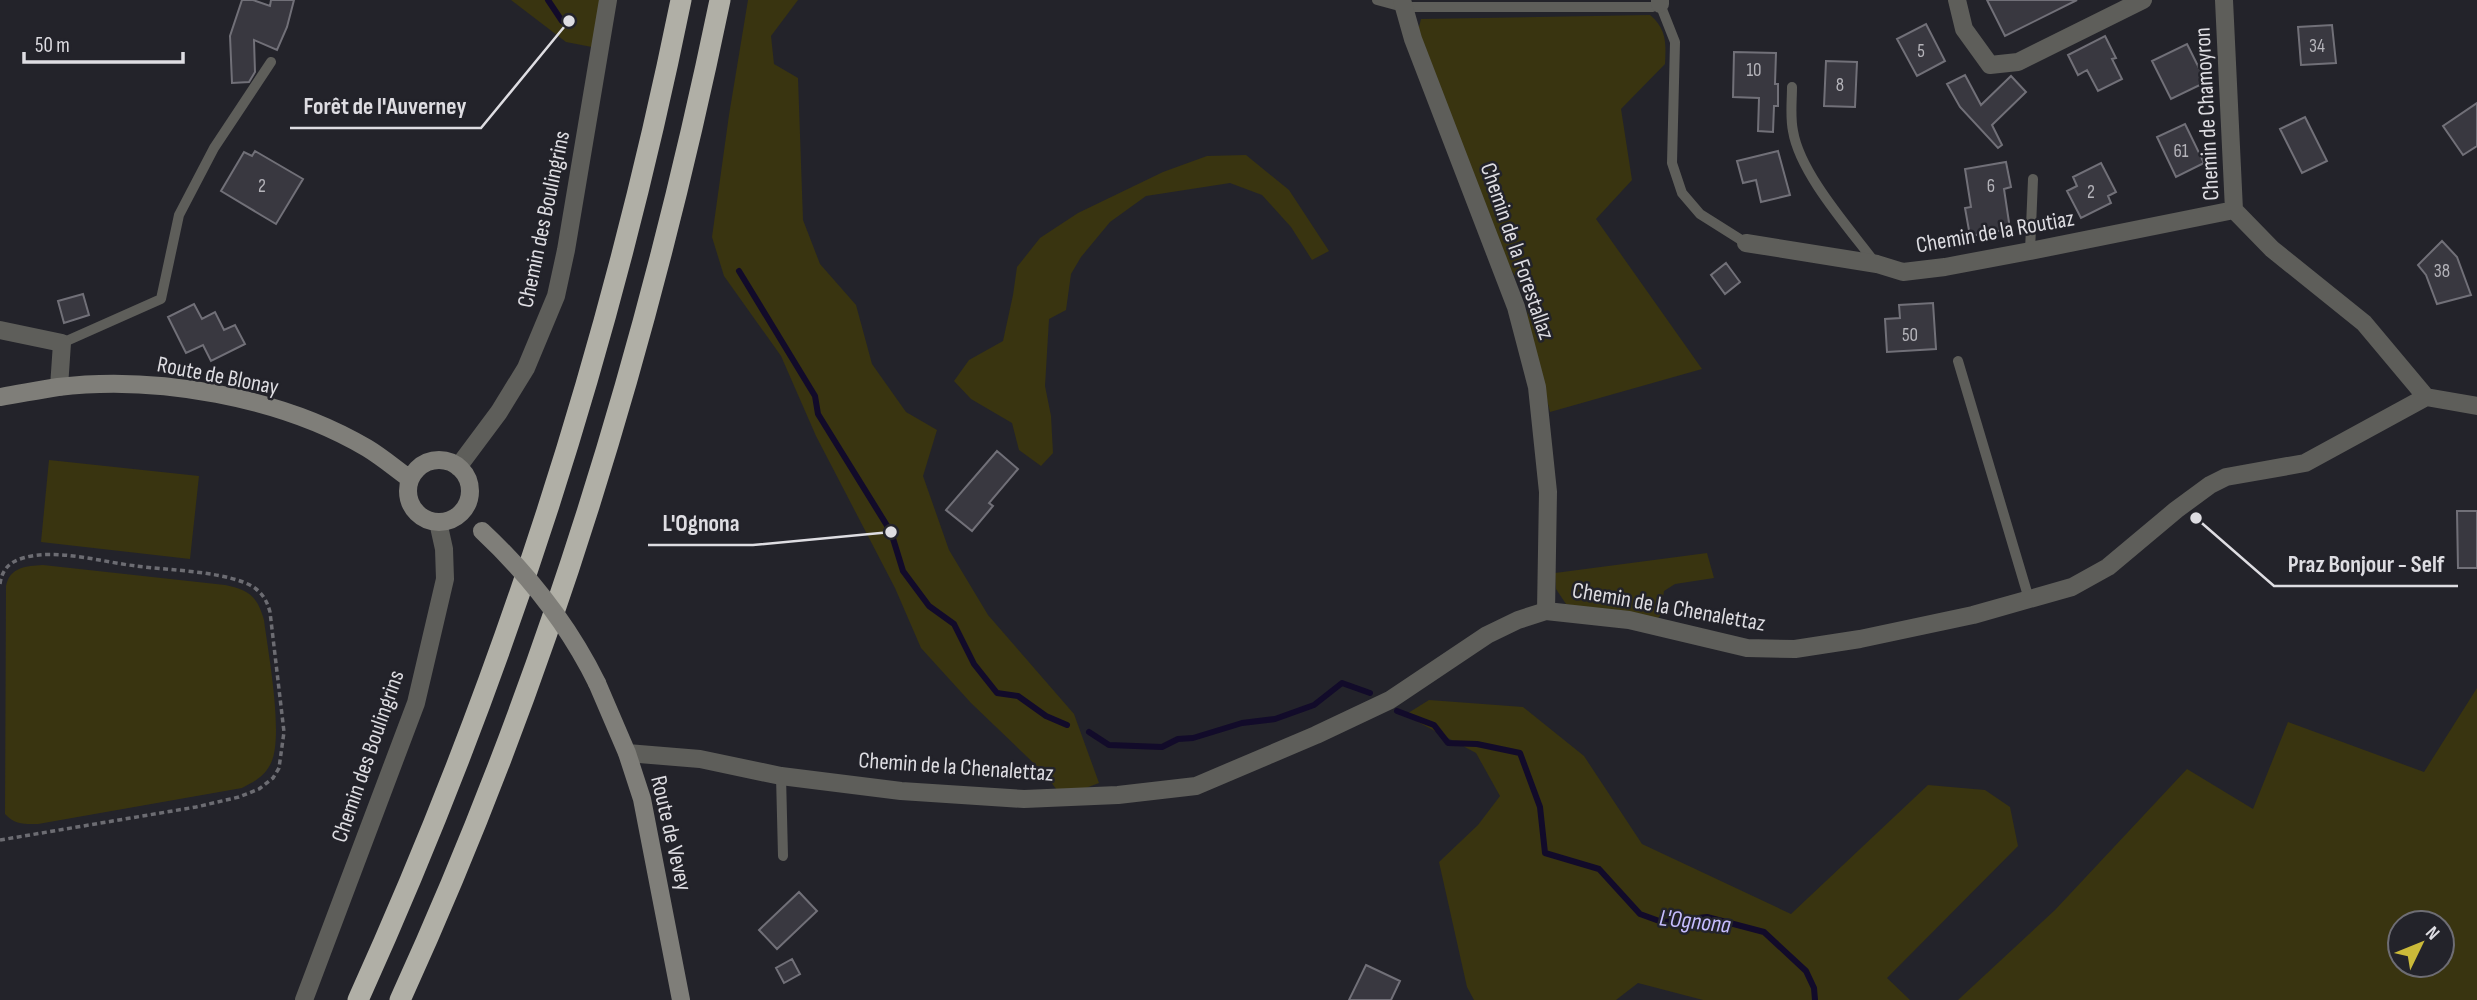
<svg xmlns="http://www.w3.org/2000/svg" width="2477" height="1000" font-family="'Sofia Sans Condensed',sans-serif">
  <rect width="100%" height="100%" fill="#23232a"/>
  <path fill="#393410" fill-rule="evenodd" d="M511 0H602L597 48 566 42Z
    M748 0H798L771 36 774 64 798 78 803 220 820 264 856 305 872 364 906 412 937 430 923 476 949 550 988 615 1074 714 1099 783 1062 797 1045 774 971 703 921 648 895 588 816 436 781 356 724 276 712 237 729 115Z
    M1650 15C1667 29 1666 44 1665 64L1621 109 1632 180 1596 219 1702 369 1550 412 1527 321C1530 304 1521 281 1509 268L1418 31 1421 19Z
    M1246 155 1289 190 1329 251 1312 260 1291 227 1262 195 1230 183 1146 196 1110 222 1081 257 1071 274 1066 310 1049 319 1045 386 1051 416 1053 453 1041 466 1019 450 1012 423 971 399 954 381 969 360 1003 341 1013 295 1017 267 1040 238 1078 213 1163 172 1207 156Z
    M49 460 199 476 190 559 41 542Z
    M1707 553 1714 578 1675 584 1664 591 1660 616 1655 621 1566 604 1556 589 1555 573Z
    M43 565 225 585C248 590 257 595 264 620 268 652 284 736 271 763 265 776 254 782 242 788L38 824C24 824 15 825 5 814L6 586C10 567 26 566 43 565Z
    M2477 688V1000H1958L2055 910 2187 769 2253 809 2288 722 2424 772ZM2400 923H2442V965H2400Z
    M1429 700 1523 707 1584 756 1642 844 1791 914 1928 785 1985 790 2010 807 2018 846 1887 978 1910 1000H1703L1638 983 1616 1000H1474L1467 987 1439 862 1478 825 1500 796 1476 753 1405 715Z"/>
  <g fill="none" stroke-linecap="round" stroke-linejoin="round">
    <path stroke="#120b2a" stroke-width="6" d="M548 0 562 21
      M739 271 815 396 818 414 891 532 903 571 929 606 954 624 974 664 997 693 1018 696 1046 716 1067 725
      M1397 711 1434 725 1448 743 1477 744 1520 753 1540 807 1545 853 1599 869 1640 914 1662 922 1707 917 1764 932 1806 971 1814 988 1815 1000
      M1089 732 1109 745 1162 747 1178 739 1193 738 1242 723 1275 719 1314 705 1342 683 1370 693"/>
  </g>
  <path fill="#393840" stroke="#717078" stroke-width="2" d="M242 0H253L270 6 271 0H294L287 27 277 50 254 40 255 72 249 82 232 83 230 36Z
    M1987 0H2077L2005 36Z
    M1926 24 1945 61 1917 76 1897 39Z
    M2332 25 2336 63 2301 65 2298 27Z
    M2105 36 2116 58 2112 59 2122 79 2098 91 2087 70 2078 75 2068 55Z
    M2187 44 2206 82 2171 99 2152 61Z
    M1734 52 1776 53 1775 84H1778V106H1774L1773 132 1758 131 1759 98 1733 97Z
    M1826 61 1857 62 1855 107 1824 106Z
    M1965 75 1981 105 2011 76 2026 92 1992 125 2002 145 1998 148 1960 107 1947 84Z
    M2477 103V146L2463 155 2443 126Z
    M2305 117 2327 161 2302 173 2280 129Z
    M2185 124 2204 163 2176 177 2157 137Z
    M255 151 303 179 276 224 221 191 244 152 252 156Z
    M1778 151 1790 195 1761 202 1756 180 1743 183 1737 161Z
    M2006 162 2011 187 2004 189 2010 229 1970 236 1965 208 1971 207 1965 169Z
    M2101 163 2116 192 2108 196 2111 203 2081 218 2067 191 2077 186 2073 177Z
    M2442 241 2457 257 2471 295 2437 304 2426 275 2418 265Z
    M1726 263 1740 282 1725 294 1711 275Z
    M83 294 89 315 64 323 58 301Z
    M1933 303 1936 349 1887 352 1885 319 1900 318 1899 305Z
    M194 304 202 319 215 312 224 330 235 325 245 344 211 361 203 345 186 353 168 317Z
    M997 451 1018 469 989 503 993 506 972 531 946 510Z
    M2457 511H2477V568H2458Z
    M799 892 817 911 777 949 759 930Z
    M792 959 800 974 784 983 776 968Z
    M1366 965 1400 981 1391 1000H1349Z"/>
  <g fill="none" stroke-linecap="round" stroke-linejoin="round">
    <path stroke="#6c6c72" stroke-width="3.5" stroke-dasharray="5 3.5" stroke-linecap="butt" d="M0 584C2 570 9 562 23 558 56 548 102 562 136 566 167 570 214 571 243 582 259 588 266 597 270 612L284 732 279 768 273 778 259 789 239 797 196 807 0 840"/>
    <path stroke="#5e5e5a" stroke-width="10" d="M1377 0 1403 7H1652L1660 4 1675 42 1672 163 1682 193 1700 214 1746 243
      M1792 87C1792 101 1790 117 1793 131 1800 174 1850 229 1876 264
      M2030 251 2033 179
      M62 343 161 299 179 215 214 148 271 62
      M1958 361 2029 599
      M781 776 783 856"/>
    <path stroke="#5e5e5a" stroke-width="18" d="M1402 0 1413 39 1516 307 1537 387 1548 492 1546 611
      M1957 0 1964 29 1990 65 2018 62 2143 0
      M2224 0 2234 210 2272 249 2364 323 2426 397
      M1660 4V0
      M1746 243 1877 264 1903 272 1945 267 2030 251 2234 210
      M0 330 62 343 59 387
      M458 467 499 412 526 368 556 296 566 250 608 0
      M627 753 700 759 781 776 901 791 1024 799 1118 795 1196 786 1316 735 1390 700 1487 635 1518 620 1546 611 1629 620 1747 648 1795 649 1860 639 1973 615 2072 587 2108 567 2176 510 2210 485 2226 477 2305 463 2426 397 2477 406
      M304 1000 416 703 445 579 444 549 438 522"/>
    <path stroke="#7f7e79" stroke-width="18" d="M0 397C19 394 38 390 58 387 156 375 281 397 367 448 382 457 396 469 410 479
      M408 491a31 31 0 1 1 62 0a31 31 0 1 1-62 0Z
      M597 683 627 753 642 799 681 1000"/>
    <path stroke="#b0afa6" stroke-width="21" d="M358 1000C503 680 611 344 681 0
      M400 1000C546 681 649 343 720 0"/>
    <path stroke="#7f7e79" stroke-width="18" d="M482 531C529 575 568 624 597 683"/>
  </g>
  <g text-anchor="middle" stroke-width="5" stroke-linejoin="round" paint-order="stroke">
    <g font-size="19" fill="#b5b4ba">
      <text x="2317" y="52">34</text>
      <text x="1921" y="57">5</text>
      <text x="1754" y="76">10</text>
      <text x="1840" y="91">8</text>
      <text x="2181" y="157">61</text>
      <text x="262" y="192">2</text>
      <text x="1991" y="192">6</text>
      <text x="2091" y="198">2</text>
      <text x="2442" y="277">38</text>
      <text x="1910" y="341">50</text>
    </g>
    <g font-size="23" fill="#dedde2" stroke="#23232a">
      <text transform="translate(2206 114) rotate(-93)" y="8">Chemin de Chamoyron</text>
      <text transform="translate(543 219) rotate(-78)" y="8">Chemin des Boulingrins</text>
      <text transform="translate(1995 231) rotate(-10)" y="8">Chemin de la Routiaz</text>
      <text transform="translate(1518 251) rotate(71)" y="8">Chemin de la Forestallaz</text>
      <text transform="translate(218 375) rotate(11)" y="8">Route de Blonay</text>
      <text transform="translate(1669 606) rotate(10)" y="8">Chemin de la Chenalettaz</text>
      <text transform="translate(367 756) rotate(-71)" y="8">Chemin des Boulingrins</text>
      <text transform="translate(956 766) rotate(4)" y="8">Chemin de la Chenalettaz</text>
      <text transform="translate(672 833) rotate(77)" y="8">Route de Vevey</text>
    </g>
    <g font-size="24" font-style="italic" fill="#c6bdfe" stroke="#23232a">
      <text transform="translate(1695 921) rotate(6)" y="8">L'Ognona</text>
    </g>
  </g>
  <path fill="none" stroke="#dedde2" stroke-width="2.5" d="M569 21L481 128H290M891 532L753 545H648M2196 518L2274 586H2458"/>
  <g fill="#dedde2" stroke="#23232a" stroke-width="2.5">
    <circle cx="569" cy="21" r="7"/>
    <circle cx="891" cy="532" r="7"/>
    <circle cx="2196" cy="518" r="7"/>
  </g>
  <g font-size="24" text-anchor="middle" font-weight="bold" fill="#dedde2" stroke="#23232a" stroke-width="5" stroke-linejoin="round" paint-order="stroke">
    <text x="385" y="114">Forêt de l'Auverney</text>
    <text x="701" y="531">L'Ognona</text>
    <text x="2366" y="572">Praz Bonjour - Self</text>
  </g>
  <g transform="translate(2421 944) rotate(47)"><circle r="33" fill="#23232a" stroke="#6e6d74" stroke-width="2"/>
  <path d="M0-5L12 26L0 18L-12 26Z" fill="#cbba39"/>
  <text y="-10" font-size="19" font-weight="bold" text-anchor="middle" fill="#dedde2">N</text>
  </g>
  <path d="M24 52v10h159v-10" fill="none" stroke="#dedde2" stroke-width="3.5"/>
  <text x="35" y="52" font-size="21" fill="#dedde2" stroke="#23232a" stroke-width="5" paint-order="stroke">50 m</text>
</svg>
